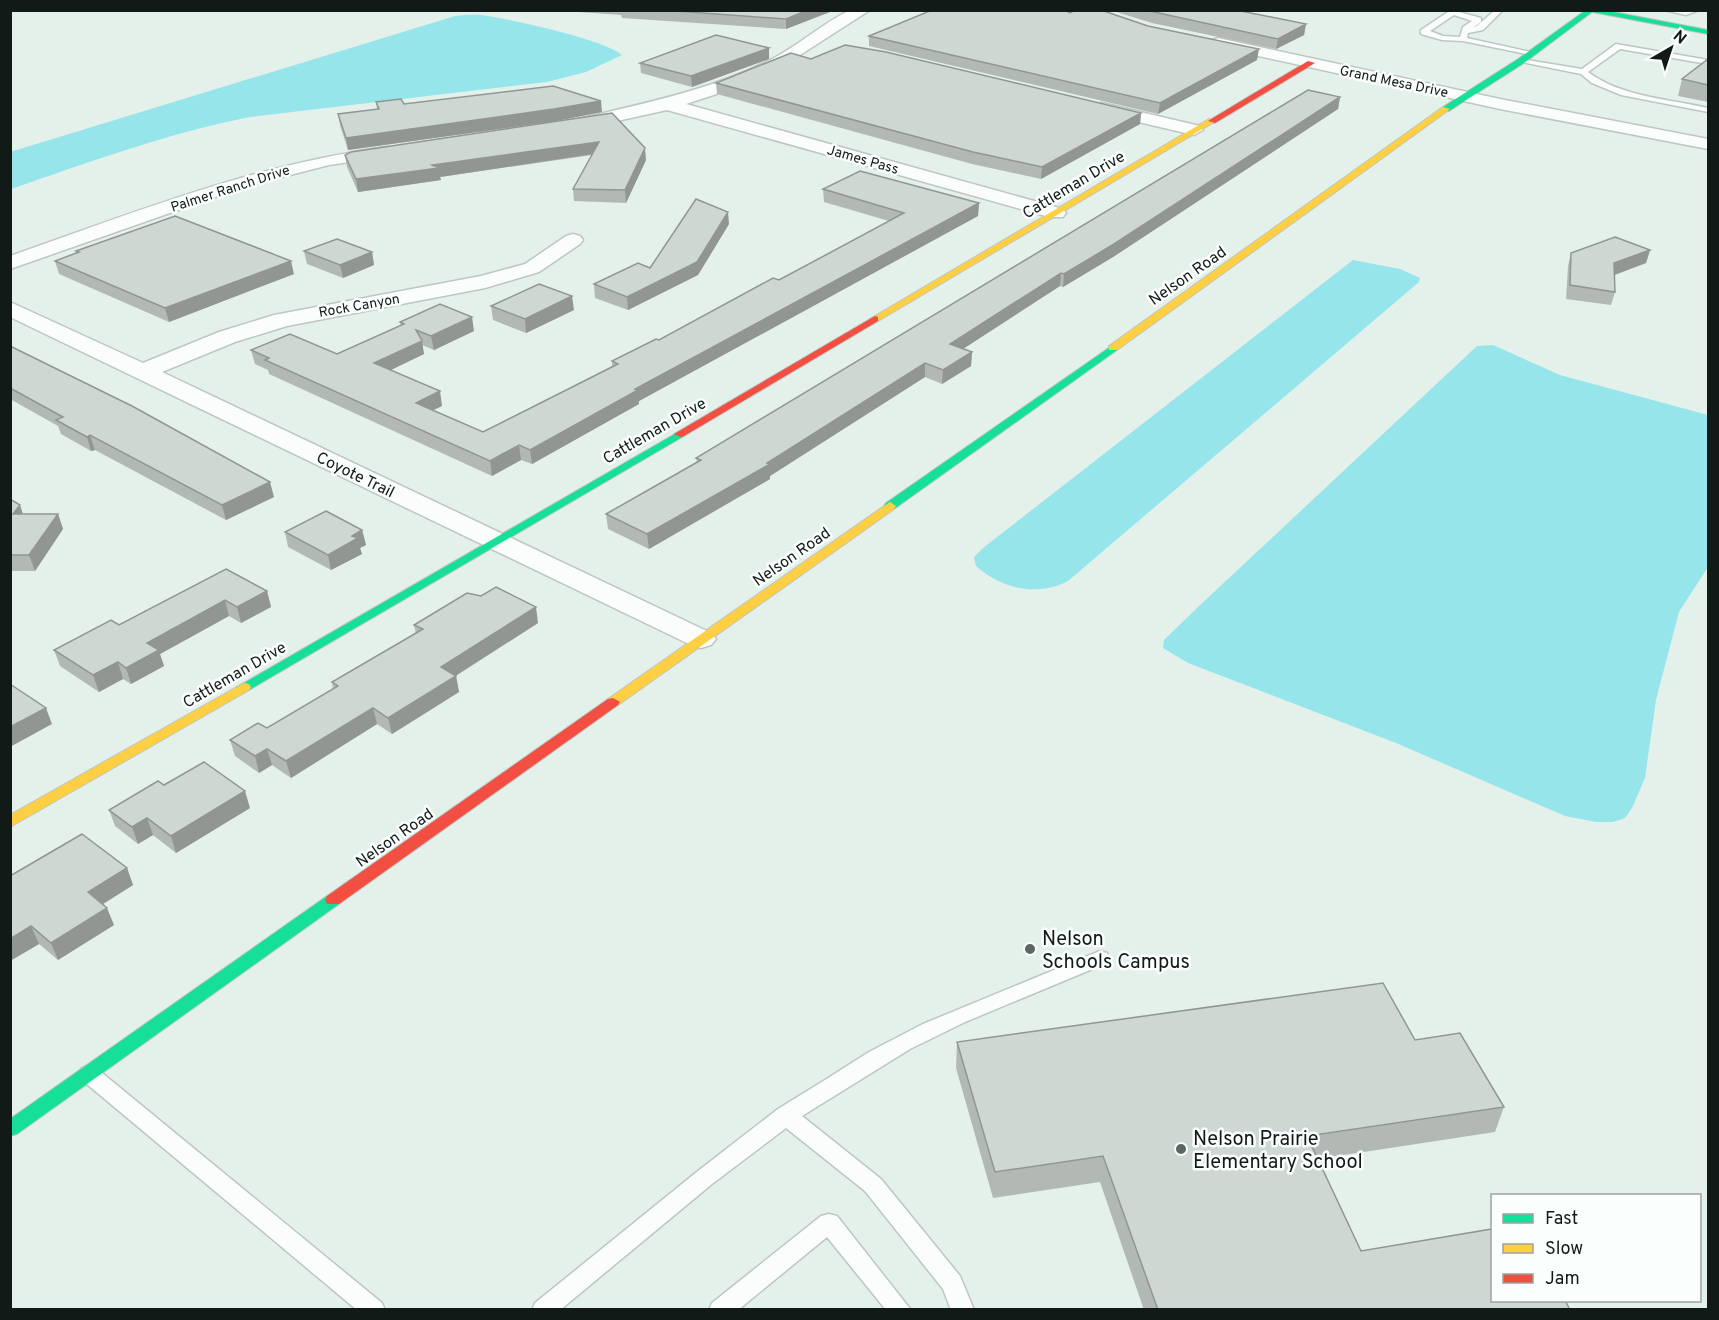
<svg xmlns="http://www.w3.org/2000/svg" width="1719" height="1320" font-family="Overpass,sans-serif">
  <rect width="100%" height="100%" fill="#e4f1eb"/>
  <path fill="#96e5eb" d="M455 16C466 15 477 14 488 16 514 20 606 40 622 55L586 72 547 82 250 117C168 133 90 162 11 189L10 152Z
    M1353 260 1400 269 1420 278 1419 282 1068 581C1038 597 1001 589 976 566L974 557 983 548Z
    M1493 345 1560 375 1708 415V567L1679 612 1656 700 1645 778 1632 808 1625 818 1613 822H1596L1565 816 1396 743 1188 663 1163 648 1164 640 1198 607 1477 346Z"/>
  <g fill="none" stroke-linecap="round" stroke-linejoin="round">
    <g stroke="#bdc7c2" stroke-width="3">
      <path id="lane" d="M1451 10H1460L1459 12 1481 18V22L1473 28 1477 26 1495 10H1503L1483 30 1468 33 1467 38 1535 53 1531 55 1463 41 1442 40 1421 34V30ZM1454 15 1472 21 1463 27 1460 37 1443 36 1430 31Z
        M1664 10H1699L1686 15Z
        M1616 44 1708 60V64L1620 49 1588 72C1621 97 1669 99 1708 108V112L1621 95 1592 83 1581 74 1517 61 1521 59 1582 69Z
        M1100 951 1107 953 1109 958 1107 963 965 1022 910 1049 802 1116 881 1179 960 1276 974 1310H951L943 1289 865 1191 786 1128 712 1184 560 1310H532L535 1303 698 1171 778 1109 825 1080 869 1052 923 1024Z
        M89 1066 96 1068 382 1303 385 1310H357L82 1080 79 1074 82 1068Z
        M829 1214 837 1216 911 1310H886L827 1237 738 1310H709L712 1303 821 1216Z"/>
    </g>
    <g stroke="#bdc7c2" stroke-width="3">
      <path id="street" d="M850 10H870L783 66 735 88 686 104 1063 209 1066 213 1063 217H1049L667 110 576 130 567 125 570 121C639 104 707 92 772 59 799 45 822 24 850 10Z
        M1218 38 1500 99 1708 139V149L1500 109 1213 46 1210 43 1213 40Z
        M1102 103 1200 126 1203 130 1194 135 1096 112 1094 108 1096 104Z
        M386 147 392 148 395 152 392 156 329 165 247 186 10 269V256C136 212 253 165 386 147Z
        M573 234 580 236 583 240 580 244 539 272 485 288 287 326 235 342 162 372 711 633 716 639 711 645 701 648 691 645 10 317V302L143 363 219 332 274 315 481 276 525 264 566 236Z"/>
    </g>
    <g stroke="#bdc7c2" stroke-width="2">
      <path id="fast" d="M1586 10H1603L1708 30V34L1592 12 1524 63 1449 111H1443V107L1518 59Z
        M1113 345 1118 348 1117 350 894 509H886L884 506 886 503Z
        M680 431 684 432V436L249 690H239L237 687Z
        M333 894 339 896 341 900 339 904 17 1134 10 1136V1119L327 896Z"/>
    </g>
    <g stroke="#bdc7c2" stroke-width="2">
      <path id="slow" d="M1443 107 1450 109 1117 350H1109V346Z
        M1209 119 1216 121 878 321 870 319Z
        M890 502 896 506 894 509 618 705H608L606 702 608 699Z
        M244 683 249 684 251 687 249 690 10 827V815Z"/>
    </g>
    <g stroke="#bdc7c2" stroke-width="2">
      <path id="jam" d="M1308 61 1315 63 1215 123 1208 121Z
        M875 316 878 317V321L684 436 680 437 674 434Z
        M613 698 620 702 618 705 339 904H327L325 900 327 896 608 699Z"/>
    </g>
    <use href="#lane" fill="#fbfdfc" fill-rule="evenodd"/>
    <use href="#street" fill="#fbfdfc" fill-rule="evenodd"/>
    <use href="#fast" fill="#16e098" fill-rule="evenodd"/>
    <use href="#slow" fill="#ffcf43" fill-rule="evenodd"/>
    <use href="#jam" fill="#f24e42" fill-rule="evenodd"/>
  </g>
  <path fill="#b2b9b5" d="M574 10H835L786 29 622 18 621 15 578 12Z
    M1110 10H1236L1306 24 1304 35 1276 49 1152 23Z
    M1070 13 1257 60 1158 114 869 46V36Z
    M769 59 692 87 641 73 640 63Z
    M811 59 1141 113 1140 124 1041 179 972 164 717 94 716 83Z
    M1708 59V102L1678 96 1682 79Z
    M1340 97 1338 109 1113 257 1063 287 1060 286 963 349 972 352 971 366 942 384 925 377 770 476V479L649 549 608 529 606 514 697 462 696 458Z
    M376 102 404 104 602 112 556 121 348 150 340 125 338 114 377 109Z
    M612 113 646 160 626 203 574 201 573 189 592 155 440 177 441 180 358 192 347 167 345 155Z
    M823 189 979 203 978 216 639 401V404L532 464 521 460 492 476 269 374 268 370 255 364 251 350 337 354 401 326 400 322 474 331 434 350 422 345 424 354 391 370 442 406 433 410 483 432 612 366V361L659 340 779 280 889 221 824 202Z
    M729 224 698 275 628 310 595 298 594 284 650 268Z
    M1650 250 1646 263 1615 275V292L1611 305 1566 299 1568 266 1571 253Z
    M76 251 294 274 169 322 59 274 55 261 77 253Z
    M304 251 372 252 374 265 343 278 307 264Z
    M491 306 574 310 526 333 493 320Z
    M10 346 274 497 226 520 95 450 91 451 61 434 58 426 10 399Z
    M10 499 23 514H58L63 529 35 571H10Z
    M362 530 366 545 360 548 362 554 331 570 288 547 285 532Z
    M267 591 271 607 241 623 229 616 160 654 164 666 131 684 123 679 99 692 60 666 54 650 119 625Z
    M538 623 456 676 459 692 392 734 377 724 291 778 272 765 259 773 235 756 230 740 267 728 333 689 332 682 416 634 414 625Z
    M164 785 250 808 176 853 153 835 138 844 115 826 109 810Z
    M127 868 133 885 103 904 114 925 58 960 39 944 10 961V876Z
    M1415 1040 1504 1107 1495 1132 1318 1159 1361 1251 1570 1310H1144L1100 1182 993 1198 956 1068 957 1042Z"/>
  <path fill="#919693" d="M808 10H835L786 29V19Z
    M1306 24 1304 35 1276 49 1278 39Z
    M769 48V59L692 87 691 76Z
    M1259 49 1257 60 1158 114 1160 103Z
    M1340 97 1338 109 1113 257 1063 287 1064 274Z
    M601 101 602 112 556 121 348 150 346 138Z
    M1141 113 1140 124 1041 179 1042 167Z
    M599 142 600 153 440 177 441 180 358 192 356 179 432 165Z
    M645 148 646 160 626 203 625 190Z
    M979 203 978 216 639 401V404L532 464 530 450 635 389Z
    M728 212 729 224 698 275 628 310 627 297Z
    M1650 250 1646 263 1611 276 1614 263Z
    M372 252 374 265 343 278 340 265Z
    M291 261 294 274 169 322 165 308Z
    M1061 273 1060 286 949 358 950 344Z
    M572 296 574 310 526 333 525 319Z
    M472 317 474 331 434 350 431 336Z
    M422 341 424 354 376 377 374 363Z
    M972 352 971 366 942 384 943 370Z
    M925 363V377L770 476V479L649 549 647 534 767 463Z
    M440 391 442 406 419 417 416 403Z
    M90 435 95 450 91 451 87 437Z
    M519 445 521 460 492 476 490 461Z
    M270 482 274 497 226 520 222 505Z
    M20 505 25 520 13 514Z
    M58 514 63 529 35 571 29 555Z
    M362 530 366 545 360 548 362 554 331 570 328 555 352 536Z
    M267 591 271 607 241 623 237 607Z
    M225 600 229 616 160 654 164 666 131 684 126 668 147 643Z
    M536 607 538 623 444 683 441 667Z
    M118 662 123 679 99 692 93 675Z
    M456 676 459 692 392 734 388 718Z
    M46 708 52 724 10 747V727Z
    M373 708 377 724 291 778 286 761Z
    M267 749 272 765 259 773 255 756Z
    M245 791 250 808 176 853 171 836Z
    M147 818 153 835 138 844 132 827Z
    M127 868 133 885 95 909 88 892Z
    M107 908 114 925 58 960 51 943Z
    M31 926 39 944 10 961V939Z"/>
  <path fill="#cfd7d2" stroke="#919693" stroke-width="1.5" d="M662 10H808L786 19Z
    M932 10H1065L1070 13 1075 10H1101L1148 26 1259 49 1160 103 869 36Z
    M1145 10H1236L1306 24 1278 39Z
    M716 35 769 48 691 76 640 63Z
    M845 45 886 52 1141 113 1042 167 973 152 716 83 791 53 811 59Z
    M1708 59V85L1682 79Z
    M553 86 601 101 554 109 346 138 338 114 379 109 376 102 401 99 404 104Z
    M1308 90 1340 97 1114 244 1064 274 1061 273 950 344 972 352 943 370 925 363 767 463 770 464 647 534 606 514 701 460 696 458Z
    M612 113 645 148 625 190 573 189 599 142 432 165 439 168 356 179 345 155 351 152Z
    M860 171 979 203 635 389 638 390 530 450 519 445 490 461 265 360 269 358 251 350 290 334 337 354 404 324 400 322 440 304 472 317 431 336 416 330 422 341 374 363 440 391 416 403 483 432 618 364 612 361 656 339 659 340 773 278 779 280 904 213 823 189Z
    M696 199 728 212 697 262 627 297 594 284 638 263 650 268Z
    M175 216 291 261 165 308 55 261 79 252 76 251Z
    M1615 237 1650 250 1614 263 1615 292 1570 285 1571 253Z
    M337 239 372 252 340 265 304 251Z
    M539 284 572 296 525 319 491 306Z
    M10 346 132 406 270 482 222 505 90 435 87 437 56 420 63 417 10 388Z
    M10 499 20 505 13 514H58L29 555H10Z
    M326 511 362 530 352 536 358 538 328 555 285 532Z
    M226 569 267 591 237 607 225 600 147 643 159 650 126 668 118 662 93 675 54 650 111 620 119 625Z
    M496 587 536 607 441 667 456 676 388 718 373 708 286 761 267 749 255 756 230 740 258 723 267 728 338 686 332 682 423 629 414 625 467 593 481 596Z
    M10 684 46 708 10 727Z
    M204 762 245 791 171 836 147 818 132 827 109 810 158 781 164 785Z
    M82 834 127 868 88 892 107 908 51 943 31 926 10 939V876Z
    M1383 983 1415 1040 1460 1033 1504 1107 1307 1136 1361 1251 1492 1229V1300H1565L1570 1310H1158L1103 1156 995 1172 957 1042Z"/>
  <g fill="#5c6561" stroke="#fafefc" stroke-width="2">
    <circle cx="1030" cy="949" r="6"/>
    <circle cx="1181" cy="1149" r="6"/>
  </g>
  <g text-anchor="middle" stroke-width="5" stroke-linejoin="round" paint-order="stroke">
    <g font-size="14" fill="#121a17" stroke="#fafefc">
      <text transform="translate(1394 81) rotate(12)" y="5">Grand Mesa Drive</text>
      <text transform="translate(863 159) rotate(16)" y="5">James Pass</text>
      <text transform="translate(230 188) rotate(-18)" y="5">Palmer Ranch Drive</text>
      <text transform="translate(359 305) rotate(-10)" y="5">Rock Canyon</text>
    </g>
    <g font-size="16" fill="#121a17" stroke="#fafefc">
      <text transform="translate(1073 184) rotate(-31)" y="6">Cattleman Drive</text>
      <text transform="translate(1187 275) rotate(-35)" y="6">Nelson Road</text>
      <text transform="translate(654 430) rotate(-30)" y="6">Cattleman Drive</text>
      <text transform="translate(356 474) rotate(26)" y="6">Coyote Trail</text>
      <text transform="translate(791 556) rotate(-35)" y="6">Nelson Road</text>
      <text transform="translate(234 674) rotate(-30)" y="6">Cattleman Drive</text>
      <text transform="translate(394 837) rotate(-35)" y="6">Nelson Road</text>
    </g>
    <g font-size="20" fill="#121a17" stroke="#fafefc" text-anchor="start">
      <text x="1042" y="945">Nelson<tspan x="1042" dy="23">Schools Campus</tspan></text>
      <text x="1193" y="1145">Nelson Prairie<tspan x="1193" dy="23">Elementary School</tspan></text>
    </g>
  </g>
  <rect width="1719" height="1320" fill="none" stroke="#121a17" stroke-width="24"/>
  <rect x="1491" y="1194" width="210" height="108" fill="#fafefc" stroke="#9da3a0" stroke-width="1.5"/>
  <rect x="1503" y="1214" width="30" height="9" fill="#16e098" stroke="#9da3a0" stroke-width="1.5"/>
  <text x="1545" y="1224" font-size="18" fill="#121a17">Fast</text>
  <rect x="1503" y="1244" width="30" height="9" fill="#ffcf43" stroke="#9da3a0" stroke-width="1.5"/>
  <text x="1545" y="1254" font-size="18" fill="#121a17">Slow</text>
  <rect x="1503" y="1274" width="30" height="9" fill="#f24e42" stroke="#9da3a0" stroke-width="1.5"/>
  <text x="1545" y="1284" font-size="18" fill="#121a17">Jam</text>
  <g transform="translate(1671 48) rotate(39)" stroke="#fafefc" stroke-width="4.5" paint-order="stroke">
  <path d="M0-4.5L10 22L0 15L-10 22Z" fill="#121a17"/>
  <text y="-9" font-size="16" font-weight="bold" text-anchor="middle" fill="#121a17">N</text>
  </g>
</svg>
